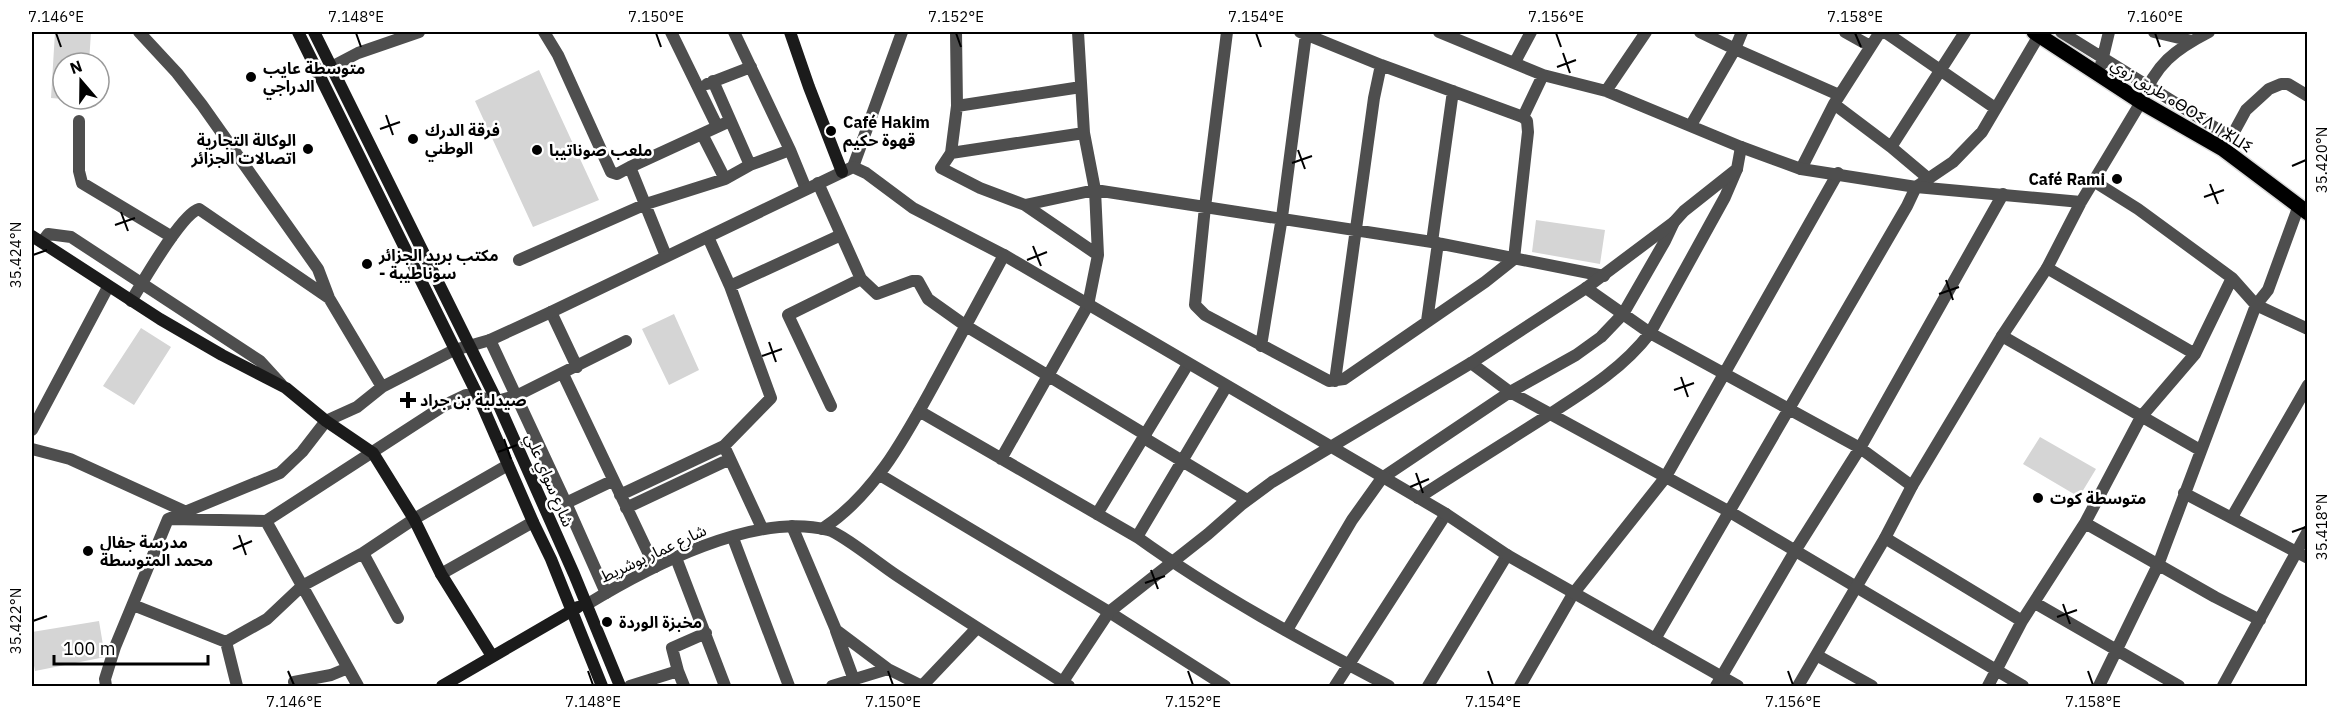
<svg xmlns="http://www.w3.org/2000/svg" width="2339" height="718" font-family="'IBM Plex Sans','Noto Sans Arabic','Noto Sans Tifinagh',sans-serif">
  <rect width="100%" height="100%" fill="#fff"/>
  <path fill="#d5d5d5" d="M55 32H91L89 63H63V99L51 98Z
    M539 70 599 200 533 227 475 101Z
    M1536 220 1605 230 1600 264 1532 252Z
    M674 314 699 370 669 385 642 329Z
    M141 328 171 347 134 405 103 386Z
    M2040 437 2096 469 2079 497 2023 464Z
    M99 621 105 657 35 671 32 655V632Z"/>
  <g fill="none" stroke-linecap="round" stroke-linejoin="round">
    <g stroke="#dbdbdb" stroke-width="18">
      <path id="primary" d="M2034 32 2141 102 2223 149 2308 213"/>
    </g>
    <path stroke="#4e4e4e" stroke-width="12" d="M139 32 177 73 202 105 318 269 329 298 382 387
      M544 32 558 55 611 172 617 174 630 167
      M671 32 717 126
      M956 32 957 106 951 153 941 168 980 188 1025 205 1095 190 1432 242 1604 276
      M1227 32 1205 207 1195 305 1205 315 1329 381 1344 379 1485 282 1514 259 1528 132 1527 121 1523 117 1543 75
      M1300 32 1381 65 1523 117
      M1439 32 1543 75 1606 91 1741 147
      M1700 32 1735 49 1839 95
      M1845 32 1870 46
      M1885 32 1995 108
      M2061 32 2232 138
      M2154 32 2192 41
      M1515 62 1531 32
      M2101 65 2109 32
      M318 74 358 53 419 32
      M713 81 750 165
      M707 84 751 67
      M1606 91 1646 32
      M2141 102C2156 64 2174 50 2209 32
      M1834 104 1891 147 1929 179
      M957 106 1081 87
      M79 121V171L82 183 172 237
      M1691 125 1735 49 1742 32
      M702 134 725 179
      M2228 143 2246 110 2269 89 2281 84H2288L2308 96
      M1891 147 1965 32
      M790 150 806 189
      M951 153 1084 133
      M853 167 902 32
      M1801 169 1834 104 1880 32
      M2095 182 2138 209 2232 278 2256 305 2308 329
      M818 183 861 279 788 315 831 406
      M1025 205 1098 255
      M708 237 730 286 771 398 724 446 762 528
      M42 242 48 234 71 237 260 361 281 384
      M1432 242 1453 91
      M666 256 630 167 730 121
      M519 260 646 204 725 179 750 165 790 150 734 32
      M2047 268 2195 354
      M861 279 877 294 912 281H918L928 299 966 326 1146 435
      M730 286 841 235
      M1586 288 1650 333 1860 448 1912 486
      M131 301C143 282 181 214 199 209L329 298
      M551 312 577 367
      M1427 321 1438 243
      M2002 336 2200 450
      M490 340 566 503 606 593
      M1261 346 1282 217 1306 34
      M1471 363 1510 392 1730 512 2023 686
      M563 374 655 567
      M1335 381 1374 98 1381 65
      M919 411 1137 537C1216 594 1303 641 1389 686
      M32 430 108 287
      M1144 438 1247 500
      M32 449 70 459 184 511
      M1001 459 1088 305 1098 255 1095 190 1084 133 1078 32
      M880 475 1109 612 1225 686
      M2184 493 2308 558
      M620 495 724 446
      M1418 498C1458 472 1498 447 1539 421 1579 395 1620 372 1650 333L1725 197 1737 169
      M566 503 612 481
      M626 508 730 459
      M1097 514 1188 364
      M2232 517 2308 385
      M172 519 266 521 445 405 466 395 497 401 516 396 626 341
      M266 521 358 686
      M2085 523 2215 597 2260 620
      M792 526 836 630 888 669 922 686 976 629
      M822 529C877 493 907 433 938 377 960 337 982 296 1004 255
      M1137 537 1226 387
      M733 538 789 686
      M1885 538 2022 621
      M363 553 398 618
      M676 558 725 686
      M441 574 533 522
      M2035 603 2179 686
      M133 605 226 642 267 619 302 586 363 553 414 519 508 465
      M1287 630 1352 520 1382 478 1510 392 1576 355 1601 337 1623 314 1665 241 1674 222
      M836 631 854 680
      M1655 639 1907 206 1916 187 1953 162 1982 132 2041 32
      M226 642 237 686
      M1818 656 1872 686
      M678 671 672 648 706 633
      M294 682 331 675 348 668
      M106 686 105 679 115 647 168 519 280 473 302 452 326 421 357 407 382 387 454 350 469 346
      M630 686 678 671 684 686
      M832 686 888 669
      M1335 686 1446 514
      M1428 686 1507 555
      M1520 686 1573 594 1665 478 1838 173
      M1716 686 1795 551 1860 448 2003 194
      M1988 686 2022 621 2085 523 2141 417 2195 354 2232 278
      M2099 686 2158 565 2256 305 2268 290 2298 208
      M2223 686 2308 531"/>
    <path stroke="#4e4e4e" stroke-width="12" d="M469 346 490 340 551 312 853 167 866 173 913 208 1004 255 1446 514 1507 555 1738 686
      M586 605C648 567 755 511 828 530 841 533 882 566 896 575 953 613 1011 649 1069 686
      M1060 686 1109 612 1208 534 1241 505 1272 482 1471 363 1586 288 1674 222 1684 211 1737 169 1741 147 1801 169 1916 187 2081 202
      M1798 686 1885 538 1912 486 2002 336 2047 268 2081 202 2141 102"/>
    <path stroke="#1b1b1b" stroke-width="12" d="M298 32 479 398 533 522 551 559 602 686
      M314 32 497 401 574 574 620 686
      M790 32 809 87 842 172
      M32 236 160 319 222 355 286 388 326 421 373 453 414 519 441 574 492 656
      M442 686 578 607"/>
    <use href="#primary" stroke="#000" stroke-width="15"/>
  </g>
  <path fill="none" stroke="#000" stroke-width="2" d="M56 33 61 47M356 33 361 47M656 33 661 47M956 33 961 47M1256 33 1261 47M1556 33 1561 47M1855 33 1861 47M2155 33 2160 47M1563 53 1570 73M1557 67 1576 60M386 115 393 135M380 129 400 122M1298 150 1305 169M1292 163 1312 156M2292 166 2306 160M2210 184 2218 204M2204 197 2224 190M121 212 128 231M115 225 135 218M1033 246 1041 266M33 255 47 250M1027 260 1047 252M1946 280 1953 300M1939 294 1959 287M769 342 776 362M762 356 782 349M1681 377 1688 397M1674 390 1694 383M504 439 511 459M498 452 517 445M1416 473 1423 493M1410 487 1429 479M2292 532 2306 527M239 535 246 555M233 549 252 541M1151 570 1158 589M1145 583 1165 576M2063 604 2070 624M2057 617 2077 610M33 621 47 616M288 671 294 685M588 671 593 685M888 671 893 685M1188 671 1193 685M1488 671 1493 685M1788 671 1793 685M2088 671 2093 685"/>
  <g fill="#000" stroke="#fff" stroke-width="2">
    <circle cx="251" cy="77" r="6"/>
    <circle cx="831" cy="131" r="6"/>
    <circle cx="413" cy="139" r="6"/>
    <circle cx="308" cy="149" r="6"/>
    <circle cx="537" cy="150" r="6"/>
    <circle cx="2117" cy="179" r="6"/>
    <circle cx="367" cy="264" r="6"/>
    <path d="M405 391h6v6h6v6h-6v6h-6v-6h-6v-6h6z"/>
    <circle cx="2038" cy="498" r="6"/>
    <circle cx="88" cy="551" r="6"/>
    <circle cx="607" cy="622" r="6"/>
  </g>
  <g text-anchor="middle" stroke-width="5" stroke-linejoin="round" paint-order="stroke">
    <g font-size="16" font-weight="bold" fill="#000" stroke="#fff" text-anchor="start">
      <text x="263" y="74">متوسطة عايب<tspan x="263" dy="18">الدراجي</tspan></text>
      <text x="843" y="128">Café Hakim<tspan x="843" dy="18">قهوة حكيم</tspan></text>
      <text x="425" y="136">فرقة الدرك<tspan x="425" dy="18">الوطني</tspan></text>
      <text x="296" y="146" text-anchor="end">الوكالة التجارية<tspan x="296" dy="18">اتصالات الجزائر</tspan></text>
      <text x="549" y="156">ملعب صوناتيبا</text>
      <text x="2105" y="185" text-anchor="end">Café Rami</text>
      <text x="379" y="261">مكتب بريد الجزائر<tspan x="379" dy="18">- سوناطيبة</tspan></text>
      <text x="420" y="406">صيدلية بن جراد</text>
      <text x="2050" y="504">متوسطة كوت</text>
      <text x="100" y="548">مدرسة جفال<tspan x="100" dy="18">محمد المتوسطة</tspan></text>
      <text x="619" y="628">مخبزة الوردة</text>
    </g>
    <g font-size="16" fill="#000" stroke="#fff">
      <text transform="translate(2182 105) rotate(32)" y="6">طريق زوي ⴰⴱⵔⵉⴷ ⵏ ⵣⵡⵉ</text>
      <text transform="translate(550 480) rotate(67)" y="6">شارع سواي علي</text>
      <text transform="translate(653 553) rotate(-25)" y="6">شارع عمار بوشريط</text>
    </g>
  </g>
  <rect width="2339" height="718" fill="none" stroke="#ffffff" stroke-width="66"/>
  <g transform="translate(81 81) rotate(340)"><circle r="28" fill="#ffffff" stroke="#999999" stroke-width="1.5"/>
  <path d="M0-4.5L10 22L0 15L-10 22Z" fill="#000000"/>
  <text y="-9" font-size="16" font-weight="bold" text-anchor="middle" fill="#000000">N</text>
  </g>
  <path d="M54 655v9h154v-9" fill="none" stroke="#000000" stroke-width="3"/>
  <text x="63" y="655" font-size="18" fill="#000000" stroke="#ffffff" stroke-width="4.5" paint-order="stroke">100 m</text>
  <rect x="33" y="33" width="2273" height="652" fill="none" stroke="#000" stroke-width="2"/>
  <g font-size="15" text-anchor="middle" fill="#000">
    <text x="56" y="22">7.146°E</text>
    <text x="356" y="22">7.148°E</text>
    <text x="656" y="22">7.150°E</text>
    <text x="956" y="22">7.152°E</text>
    <text x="1256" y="22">7.154°E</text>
    <text x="1556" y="22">7.156°E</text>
    <text x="1855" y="22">7.158°E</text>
    <text x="2155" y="22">7.160°E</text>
    <text transform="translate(2322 160) rotate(-90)" y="5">35.420°N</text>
    <text transform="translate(16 255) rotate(-90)" y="5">35.424°N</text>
    <text transform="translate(2322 527) rotate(-90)" y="5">35.418°N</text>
    <text transform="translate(16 621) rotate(-90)" y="5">35.422°N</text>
    <text x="294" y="707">7.146°E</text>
    <text x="593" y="707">7.148°E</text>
    <text x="893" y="707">7.150°E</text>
    <text x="1193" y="707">7.152°E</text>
    <text x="1493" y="707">7.154°E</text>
    <text x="1793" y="707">7.156°E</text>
    <text x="2093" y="707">7.158°E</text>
  </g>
</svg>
